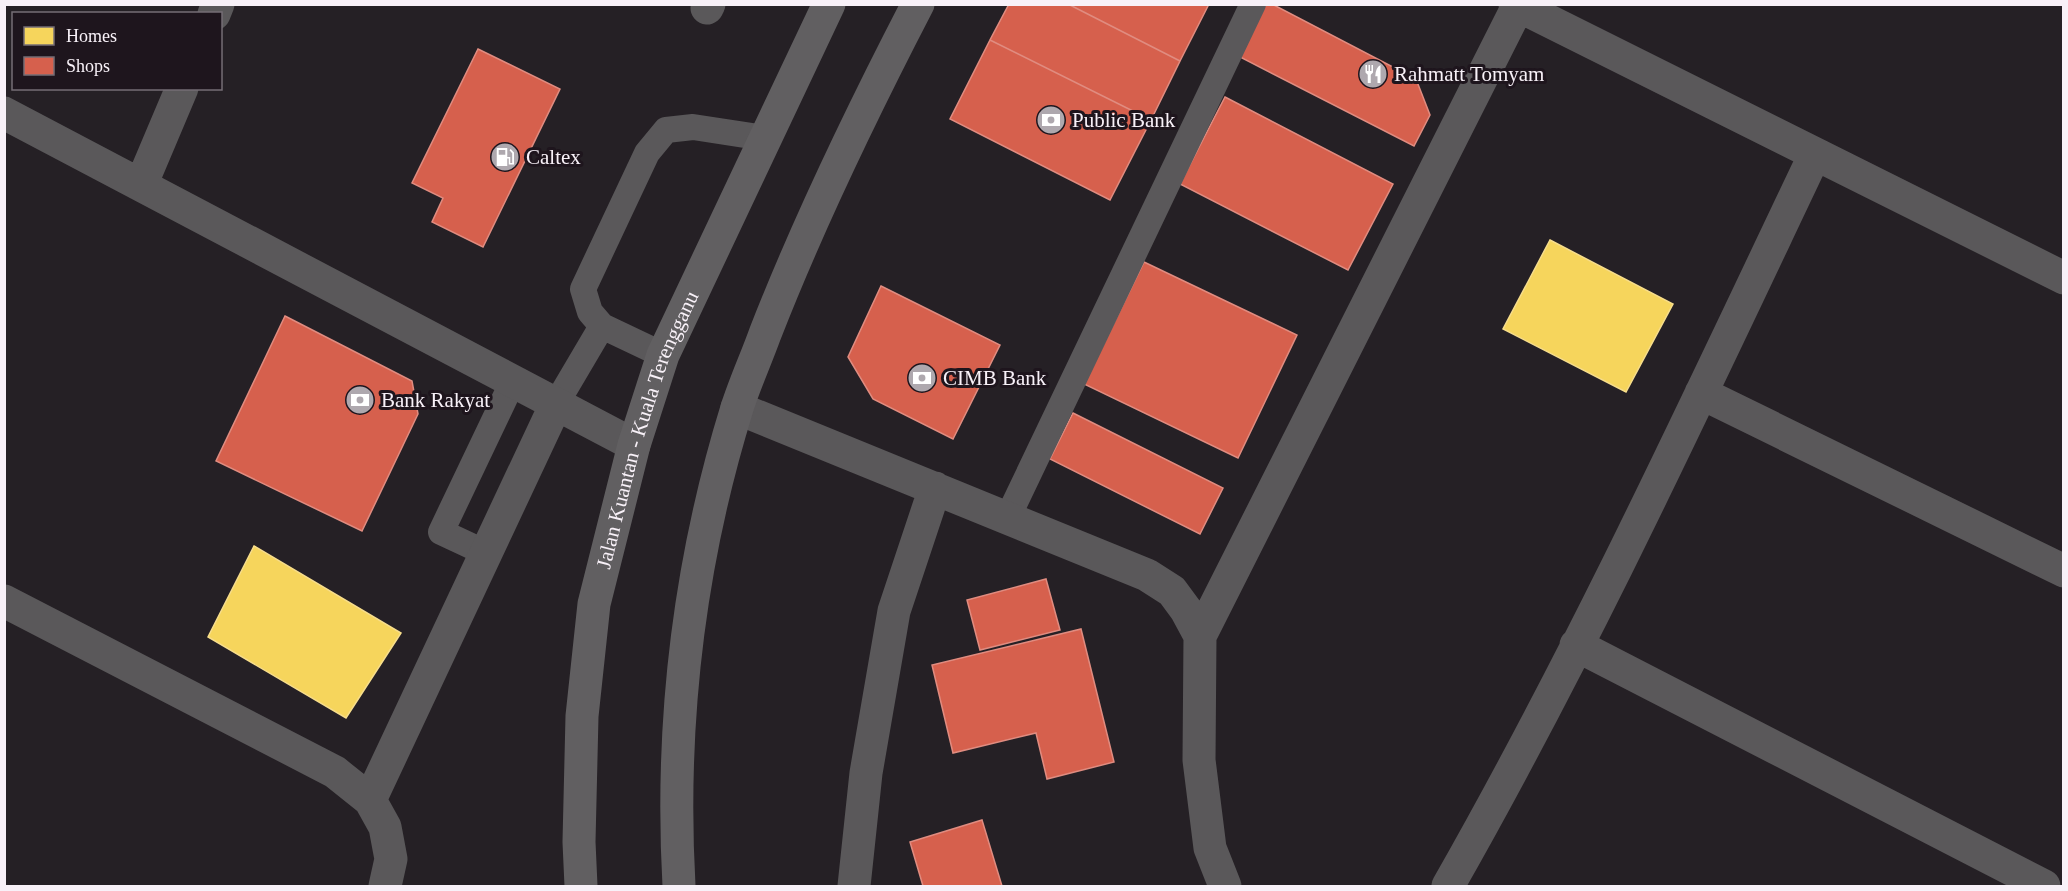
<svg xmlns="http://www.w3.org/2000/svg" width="2068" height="891" font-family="'Times New Roman',serif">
  <rect width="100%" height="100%" fill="#252025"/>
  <path fill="#f6d55c" stroke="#f7dd8b" stroke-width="1.5" d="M1550 240 1673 304 1626 392 1503 329Z
    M254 546 401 633 346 718 208 637Z"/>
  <path fill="#d6604d" stroke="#e08c80" stroke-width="1.5" d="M1009 4H1068L1180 61 1151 120 990 40Z
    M1068 4H1209L1180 61Z
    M1266 4H1272L1416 79 1430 115 1414 146 1240 57Z
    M990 40 1151 120 1110 200 950 119Z
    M478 49 560 89 483 247 432 222 443 198 412 183Z
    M1225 97 1393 184 1348 270 1180 184Z
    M1144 262 1297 335 1238 458 1084 384Z
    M881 286 1000 345 953 439 873 399 848 357Z
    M285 316 412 381 418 414 362 531 216 461Z
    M1073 413 1223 488 1200 534 1050 459Z
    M1046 579 1060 630 980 650 967 600Z
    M1081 629 1114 762 1047 779 1036 733 953 753 932 665Z
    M982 820 1002 886H923L910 842Z"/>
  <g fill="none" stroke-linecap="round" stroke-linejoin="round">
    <path stroke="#5a585a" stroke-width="26" d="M663 355 602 326 590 312 583 289 647 153 666 130 693 127 764 138
      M556 404 602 326
      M1008 517 1253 4
      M486 553 441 532 513 381"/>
    <path stroke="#5a585a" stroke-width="33" d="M1515 4 2064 278
      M707 8 709 4
      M214 14 218 4
      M4 113 634 445
      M141 185 182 88
      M1701 393 2064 571
      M737 408 1147 575 1172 591 1186 610 1200 636 1199 760 1210 848 1225 886
      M4 601 335 772 370 800 385 827 391 859 385 886
      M1200 636 1519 4
      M1576 645 2044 886
      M370 800 556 404
      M854 886 866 773 894 611 935 488
      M1448 886C1583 649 1698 400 1815 154"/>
    <g stroke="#615f61" stroke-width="33">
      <path id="s1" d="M581 886 579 842 582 716 594 604 634 445 663 355 829 4"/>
      <path d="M679 886C670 725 689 563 737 408 745 383 756 359 765 334 809 221 862 112 918 4"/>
    </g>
  </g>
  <defs>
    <g id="restaurant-disc" transform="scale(1.5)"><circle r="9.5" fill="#aea8ae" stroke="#1e151d"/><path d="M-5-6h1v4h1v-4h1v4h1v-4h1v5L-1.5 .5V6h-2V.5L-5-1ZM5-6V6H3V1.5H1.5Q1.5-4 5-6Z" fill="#fff"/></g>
    <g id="bank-disc" transform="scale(1.5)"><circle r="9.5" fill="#aea8ae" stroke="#1e151d"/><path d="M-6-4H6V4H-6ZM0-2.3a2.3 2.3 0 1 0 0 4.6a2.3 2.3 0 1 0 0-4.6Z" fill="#fff"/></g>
    <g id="fuel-disc" transform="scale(1.5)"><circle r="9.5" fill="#aea8ae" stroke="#1e151d"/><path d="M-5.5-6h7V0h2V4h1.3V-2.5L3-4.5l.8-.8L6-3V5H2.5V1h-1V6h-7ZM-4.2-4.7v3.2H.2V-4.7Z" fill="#fff"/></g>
  </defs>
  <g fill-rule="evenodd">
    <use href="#restaurant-disc" x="1373" y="74"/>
    <use href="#bank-disc" x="1051" y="120"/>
    <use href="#fuel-disc" x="505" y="157"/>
    <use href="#bank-disc" x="922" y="378"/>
    <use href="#bank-disc" x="360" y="400"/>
  </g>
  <g text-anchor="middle" stroke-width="6" stroke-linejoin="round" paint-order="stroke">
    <g font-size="21" fill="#f8f1f8" stroke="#1e151d" text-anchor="start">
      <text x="1394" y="81">Rahmatt Tomyam</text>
      <text x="1072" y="127">Public Bank</text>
      <text x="526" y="164">Caltex</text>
      <text x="943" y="385">CIMB Bank</text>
      <text x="381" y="407">Bank Rakyat</text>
    </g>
    <g font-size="21" fill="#f8f1f8" stroke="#1e151d">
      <text dy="7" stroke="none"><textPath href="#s1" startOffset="465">Jalan Kuantan - Kuala Terengganu</textPath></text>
    </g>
  </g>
  <rect width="2068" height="891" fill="none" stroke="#f8f1f8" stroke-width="12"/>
  <rect x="12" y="12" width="210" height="78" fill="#1e151d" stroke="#756d75" stroke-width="1.5"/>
  <rect x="24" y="27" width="30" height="18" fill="#f6d55c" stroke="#756d75" stroke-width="1.5"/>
  <text x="66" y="42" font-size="18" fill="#f8f1f8">Homes</text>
  <rect x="24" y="57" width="30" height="18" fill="#d6604d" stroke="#756d75" stroke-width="1.5"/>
  <text x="66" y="72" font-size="18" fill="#f8f1f8">Shops</text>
</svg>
